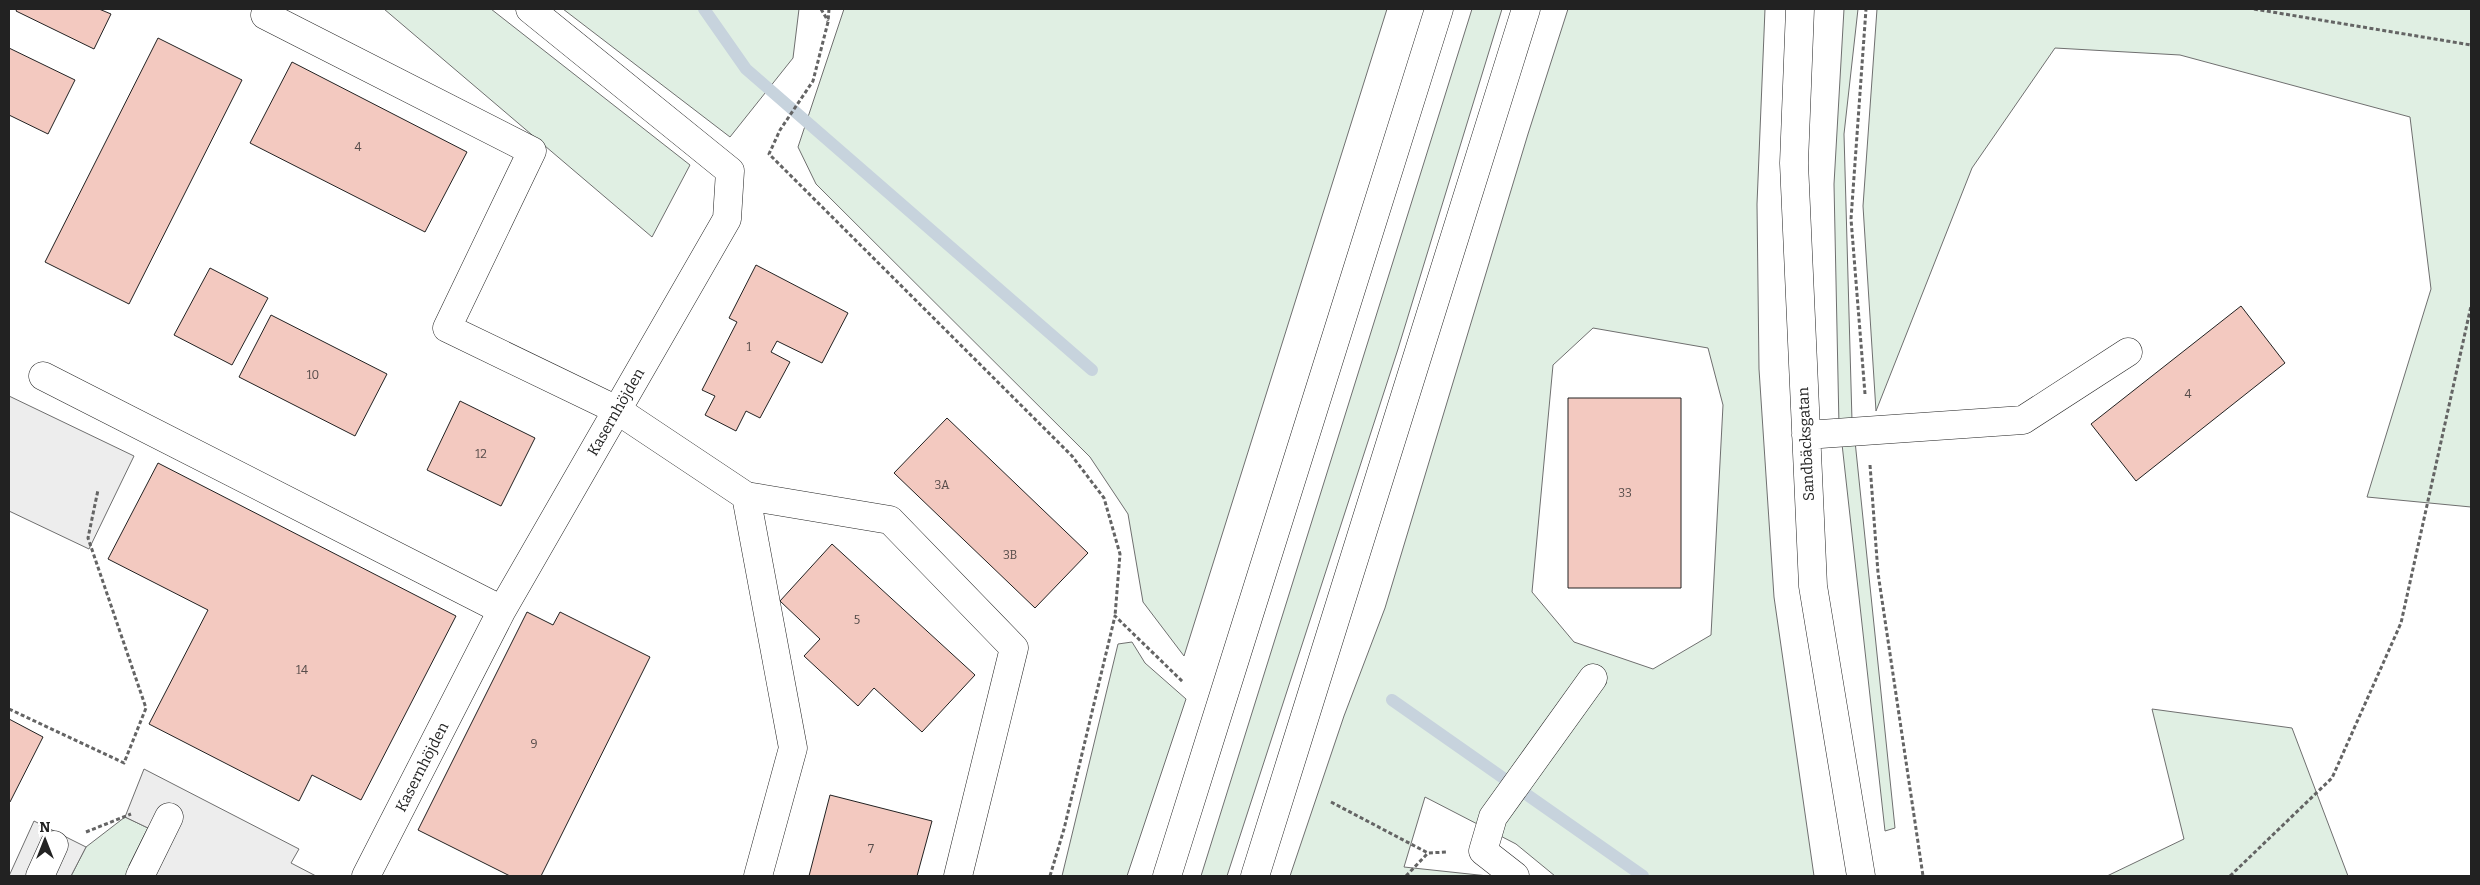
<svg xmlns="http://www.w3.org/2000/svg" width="2480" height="885" font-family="Bitter,serif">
  <rect width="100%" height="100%" fill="#fff"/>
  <path fill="#e0efe3" stroke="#6f6f6f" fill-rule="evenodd" d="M384 9H491L690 165 652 237Z
    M563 9H799L793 58 730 137Z
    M844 9H1387L1184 656 1143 602 1128 514 1090 457 816 184 798 147Z
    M1472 9H1502L1398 349 1227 876H1201Z
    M1568 9H1765L1757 204 1759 369 1774 597 1814 876H1555L1516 844 1425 797 1404 867 1488 876H1290L1344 716 1385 608 1528 134ZM1593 328 1708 348 1723 405 1711 635 1653 669 1574 642 1532 592 1553 365Z
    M1844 9H1858L1844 134 1852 421 1839 426 1834 184Z
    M1877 9H2471V507L2367 497 2431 289 2410 117 2180 55 2055 48 1972 168 1876 411 1863 206Z
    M1855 441 1895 828 1885 831 1842 444Z
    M1132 642 1145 663 1186 699 1127 876H1062L1118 644Z
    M2152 709 2292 728 2348 876H2107L2184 839Z
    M125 817 148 828 129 866 137 870 134 876H71L86 847Z"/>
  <path fill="#ededed" stroke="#6f6f6f" d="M9 396 134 456 89 549 9 511Z
    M144 769 299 849 291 863 316 876H149L129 866 148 828 125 817Z
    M34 821 86 847 71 876H9Z"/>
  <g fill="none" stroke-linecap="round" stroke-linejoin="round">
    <path stroke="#c7d3dd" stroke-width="12" d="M704 9 746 69 1092 370
      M1392 700 1643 876"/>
  </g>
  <path fill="#f3c9c0" stroke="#222" d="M17 9H99L111 14 94 49 16 11Z
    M158 38 242 80 129 304 45 262Z
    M9 48 75 80 48 134 9 115Z
    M292 62 467 152 425 232 250 143Z
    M756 265 848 313 822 363 777 341 771 352 790 362 760 418 746 411 736 431 705 415 715 396 702 390 737 322 729 318Z
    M210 268 268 298 232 365 174 335Z
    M2241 306 2285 363 2136 481 2091 424Z
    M271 315 387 374 355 436 239 377Z
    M1568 398H1681V588H1568Z
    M460 401 535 438 501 506 427 470Z
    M947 418 1088 553 1035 608 894 473Z
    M158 463 456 616 361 800 312 775 299 801 149 724 208 610 108 559Z
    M832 544 975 675 922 732 874 688 858 706 804 656 820 639 780 601Z
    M527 612 553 625 560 612 650 657 541 876H510L418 830Z
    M9 719 43 737 10 802H9Z
    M830 795 932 821 917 876H809Z"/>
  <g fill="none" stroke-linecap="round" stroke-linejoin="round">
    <g stroke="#222" stroke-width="29">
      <path id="minor" d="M1800 9 1794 163 1813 586 1861 876
        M265 15 532 151 447 328 617 410 746 496 793 748 758 876
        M43 376 502 610
        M1806 435 2023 420 2128 352
        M746 496 890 520 1014 648 958 876
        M40 876 54 845
        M140 876 169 817
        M366 876 502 610 727 219 730 171 530 9
        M1515 876 1483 851 1493 817 1593 678"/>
    </g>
    <g stroke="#222" stroke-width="29">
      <path id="highway" d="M1167 876 1439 9
        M1255 876 1526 9"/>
    </g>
    <path stroke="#646464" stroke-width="3" stroke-dasharray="4 2.5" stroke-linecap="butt" d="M821 9 828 21
      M829 9 828 22 813 81 780 130 769 154 1072 456 1104 498 1120 554 1115 616
      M2254 9 2471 45
      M1865 394 1851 219 1866 9
      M1870 465 1878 573 1923 876
      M9 709 124 763 146 708 88 538 98 490
      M1331 802 1428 853 1447 852
      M86 832 131 814
      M1050 876 1064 829 1115 616 1183 682
      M1406 876 1428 853
      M2230 876 2332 778 2401 623 2471 306"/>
    <use href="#minor" stroke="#fff" stroke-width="28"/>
    <use href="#highway" stroke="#fff" stroke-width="28"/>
  </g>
  <g text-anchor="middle" stroke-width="4" stroke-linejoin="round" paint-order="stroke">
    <g font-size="12" fill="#564c4a">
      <text x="358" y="151">4</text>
      <text x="749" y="351">1</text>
      <text x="313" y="379">10</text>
      <text x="2188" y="398">4</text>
      <text x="481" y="458">12</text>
      <text x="942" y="489">3A</text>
      <text x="1625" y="497">33</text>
      <text x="1010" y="559">3B</text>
      <text x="857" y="624">5</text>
      <text x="302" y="674">14</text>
      <text x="534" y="748">9</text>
      <text x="871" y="853">7</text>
    </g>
    <g font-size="15" fill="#222" stroke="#fff">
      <text transform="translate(616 412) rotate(-60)" y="5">Kasernhöjden</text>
      <text transform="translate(1806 444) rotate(-93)" y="5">Sandbäcksgatan</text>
      <text transform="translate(422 767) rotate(-63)" y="5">Kasernhöjden</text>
    </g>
  </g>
  <rect width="2480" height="885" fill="none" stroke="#222222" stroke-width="20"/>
  <g transform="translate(45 840)" stroke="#ffffff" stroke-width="4" paint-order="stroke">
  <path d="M0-4L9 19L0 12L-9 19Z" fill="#222222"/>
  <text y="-8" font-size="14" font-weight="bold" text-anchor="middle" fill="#222222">N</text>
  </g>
</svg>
